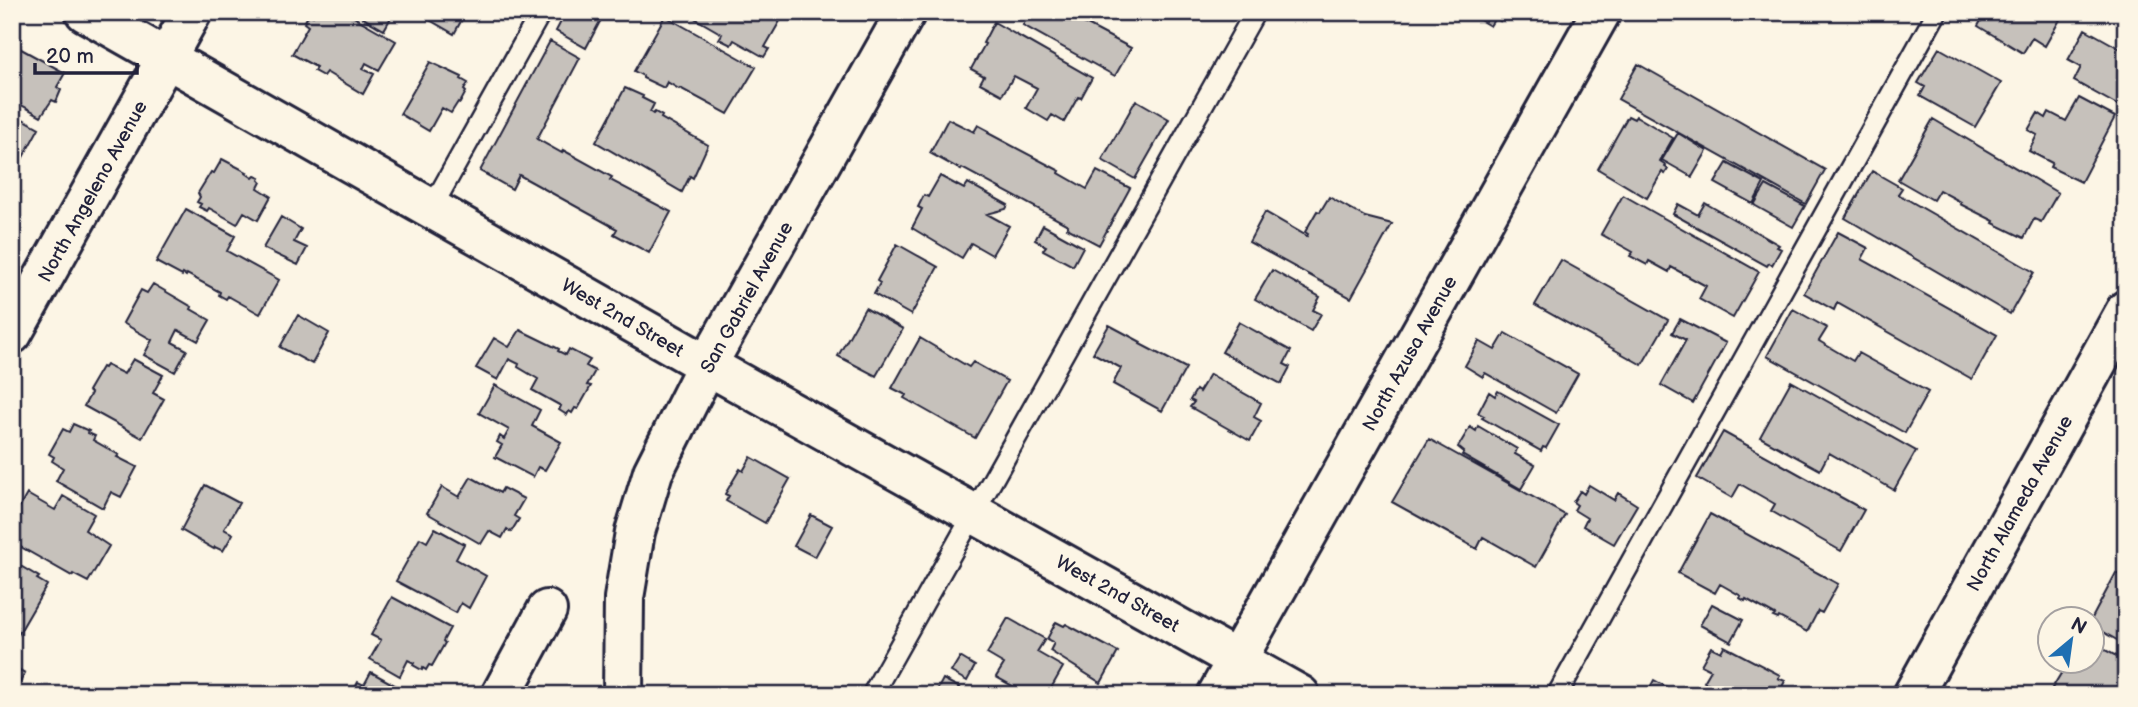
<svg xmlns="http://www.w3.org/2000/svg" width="2138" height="707" font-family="'Balsamiq Sans',sans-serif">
  <rect width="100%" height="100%" fill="#fcf5e5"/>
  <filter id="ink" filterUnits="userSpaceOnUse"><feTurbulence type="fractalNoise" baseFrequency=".0143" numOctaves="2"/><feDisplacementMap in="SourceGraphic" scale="14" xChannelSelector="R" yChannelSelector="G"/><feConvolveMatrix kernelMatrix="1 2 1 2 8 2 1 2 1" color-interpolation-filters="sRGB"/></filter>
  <g filter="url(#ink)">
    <path fill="#c6c1bb" stroke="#22223b" stroke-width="2" d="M315 12H345L396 41 379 70 366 63 363 69 374 74 363 94 326 72 323 76 314 71 316 67 292 54 308 26 304 23 309 14 313 16Z
      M353 12H394L384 30Z
      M416 12H466L454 34Z
      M566 12H605L586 48 556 31Z
      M684 12H781L784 14 765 47 769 49 764 57 734 40 731 45 719 39 722 34Z
      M1030 12H1080L1076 19 1131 48 1115 76 1023 25Z
      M1466 12H1505L1500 21 1495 18 1490 26Z
      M1986 12H2056L2062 16 2045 46 2032 38 2023 53 1978 26Z
      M665 16 756 67 728 114 680 88 679 89 667 82 664 88 643 78V76L634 71Z
      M994 22 1092 78 1081 98 1078 97 1064 122 1052 115 1048 121 1026 108 1037 88 1014 76 1002 95 980 83 984 76 971 69 985 44 983 43Z
      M2085 29 2126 52V94L2119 106 2074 81 2081 67 2068 60Z
      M550 41 580 58 537 139 562 153 563 150 612 177 610 180 671 212 649 253 614 234 617 229 519 175 512 189 480 171Z
      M12 44 65 73 57 87 61 90 56 102 52 100 41 116 12 100Z
      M1939 48 2001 83 1975 127 1920 96 1925 87 1918 83Z
      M430 62 462 77 461 79 468 83 464 90 466 92 460 103 458 102 451 113 442 108 429 131 400 114Z
      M1638 64 1825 170 1806 204 1618 99Z
      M625 88 643 96 642 98 654 104 650 112 653 114 655 112 662 116 661 118 708 145 693 178 690 176 682 192 596 142Z
      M2079 98 2115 117 2081 182 2050 167 2052 163 2029 151 2037 135 2028 130 2038 113 2046 118 2049 112 2066 121Z
      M1136 100 1169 119 1135 179 1102 160Z
      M12 113 39 128 15 172 12 171Z
      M1628 116 1634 119 1636 116 1673 138 1660 161 1666 165 1665 167 1668 169 1665 174 1662 172 1647 198 1598 169Z
      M948 119 974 132 978 125 989 131 988 133 1060 171 1059 173 1087 189 1097 171 1130 188 1099 245 1067 228 1068 225 962 168 961 170 930 153Z
      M1933 119 2058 193 2041 222 2034 219 2024 238 1993 223 1994 221 1960 204 1961 202 1939 190 1933 200 1898 180Z
      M1678 133 1707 151 1692 177 1662 160Z
      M222 159 247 172 246 173 253 178 255 176 260 178 259 180 261 182 258 188 271 196 258 220 244 212 237 224 209 208 207 211 199 207 201 204 197 202 200 197 198 193 211 172 214 173Z
      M1727 163 1764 183 1753 204 1715 183Z
      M1872 171 1902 188 1898 194 2034 272 2010 314 1845 218Z
      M940 176 964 189 968 183 1008 205 1006 209 987 214 1009 226 992 255 971 243 962 258 912 228 922 209 918 207 924 195 928 197Z
      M1766 185 1805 206 1793 227 1754 205Z
      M1623 195 1759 272 1733 318 1699 299 1706 286 1671 267 1669 272 1649 261 1647 265 1630 256 1633 252 1601 234Z
      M1329 197 1365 217 1392 224 1351 298 1249 242 1265 212 1307 236 1308 234 1305 232 1317 211 1320 212Z
      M1705 203 1779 245 1777 247 1781 249 1772 265 1769 263 1767 266 1673 214 1678 204 1698 215Z
      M186 209 235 236 227 251 279 280 260 314 228 296 226 299 219 295 220 292 187 274 186 276 183 274 182 276 156 262Z
      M281 217 301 229 294 242 307 248 298 265 263 248Z
      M1043 225 1083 247 1073 266 1043 250 1046 246 1035 240Z
      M1838 232 1868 248 1862 259 1997 335 1972 379 1837 303 1834 310 1804 293Z
      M897 244 938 267 911 315 874 294 880 283 877 281Z
      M1561 260 1668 320 1642 365 1535 305Z
      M1272 270 1320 297 1313 310 1321 314 1311 331 1255 299Z
      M153 284 192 307 191 309 210 320 198 341 178 330 172 342 187 350 175 372 144 355 152 340 123 323 141 290 147 293Z
      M865 308 903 329 876 376 838 356Z
      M1793 309 1827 328 1819 341 1853 361 1858 353 1928 392 1905 433 1767 356Z
      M298 315 329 333 312 364 280 347Z
      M1680 319 1726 343 1693 403 1661 385 1686 340 1672 333Z
      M1239 322 1291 351 1284 364 1290 367 1281 384 1222 352Z
      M1109 325 1141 342 1140 344 1186 368 1162 411 1113 384 1121 368 1093 353Z
      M520 330 559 349 558 351 566 355 569 349 590 360 586 366 595 371 587 385 591 386 578 409 575 408 572 413 569 411 567 415 559 410 561 406 532 390 538 379 518 367 519 364 509 359 498 380 476 368 494 338 509 347Z
      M1505 333 1578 374 1556 413 1485 373 1483 377 1465 366 1479 341 1495 350Z
      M920 338 969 367 973 362 1007 381 975 438 904 398 906 395 892 388Z
      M133 359 163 375 153 393 164 399 142 438 84 406 91 393 88 391 102 367 104 368 106 365 124 374Z
      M1210 374 1261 403 1254 417 1261 421 1250 441 1190 407 1194 402 1190 400 1196 390 1199 392Z
      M1791 381 1916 451 1894 490 1829 453 1820 470 1760 437Z
      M495 385 540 410 532 426 561 442 545 470 538 467 533 477 495 457 502 445 497 442 500 436 504 439 509 430 479 413Z
      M1498 391 1559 425 1546 448 1543 447 1541 451 1482 418 1484 416 1478 413 1489 392 1495 396Z
      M73 424 89 431 88 433 95 436 93 440 119 455 117 457 137 467 121 497 111 492 103 508 56 481 63 468 52 461 54 457 49 454 63 429 69 432Z
      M1478 426 1517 449 1515 454 1535 465 1521 489 1462 455 1464 452 1458 447 1470 427 1476 431Z
      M1723 432 1864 510 1841 551 1771 511 1775 504 1740 484 1732 498 1697 478Z
      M1429 439 1565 515 1536 567 1483 537 1477 549 1392 502Z
      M751 457 790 479 765 523 726 501 729 496 725 494 740 469 743 471Z
      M471 477 500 493 503 488 524 499 514 516 519 519 511 532 507 529 502 538 489 531 481 544 427 513 442 487 459 497Z
      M205 485 239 503 224 529 233 534 223 551 215 547 214 549 181 530Z
      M1589 485 1614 500 1618 493 1637 505 1614 544 1583 526 1587 518 1574 510 1577 505 1573 502 1580 491 1584 494Z
      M27 494 55 510 63 496 94 514 85 530 109 546 88 582 73 574 72 576 12 542V537L16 530 12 528V520Z
      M1710 514 1838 584 1822 613 1818 611 1807 632 1779 617 1778 619 1773 617 1775 615 1746 599 1745 601 1740 598 1741 596 1720 584 1715 593 1678 573Z
      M811 515 832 526 815 557 794 546Z
      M435 528 464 544 456 559 486 576 469 608 461 603 456 613 396 581 420 538 427 542Z
      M12 561 39 577 37 579 47 585 15 640 12 638Z
      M2116 573 2126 579V645L2092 626V620H2091Z
      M392 597 450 628 443 641 445 643 432 666 429 665 426 670 423 668 422 670 413 665 414 663 408 660 400 676 370 659 381 640 371 635Z
      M1712 604 1743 620 1731 642 1700 625Z
      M1008 618 1045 639 1037 652 1063 667 1050 690 1059 695H1012L1016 688 996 677 1004 664 987 654Z
      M1056 622 1064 626 1066 624 1118 652 1101 683 1050 651 1054 643 1047 639Z
      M2092 643 2126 661V695H2060L2051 690 2068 662 2073 664 2074 662H2092Z
      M1724 646 1780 675 1778 678 1785 681 1778 695H1727L1704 682 1711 670 1701 665 1711 647 1721 652Z
      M960 657 975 666 967 681 951 672Z
      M12 666 25 673 13 695H12Z
      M371 672 400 688 396 695H351L358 682 364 685Z
      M943 679 960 688 956 695 935 694Z
      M1654 680 1681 695H1646Z"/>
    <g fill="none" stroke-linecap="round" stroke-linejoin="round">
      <g stroke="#22223b" stroke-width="24">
        <path id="lane" d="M431 209 541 12
          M872 695 1255 12
          M1557 695 1937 12"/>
      </g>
      <g stroke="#22223b" stroke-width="44">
        <path id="street" d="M85 12 707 365 1300 695
          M12 334 192 12
          M501 695 547 610
          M1913 695 2126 310"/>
      </g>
      <g stroke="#22223b" stroke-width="44">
        <path id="primary" d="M623 695 624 598 635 532 653 472 707 365 906 12
          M1217 695 1601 12"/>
      </g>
      <use href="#lane" stroke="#fcf5e5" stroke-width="19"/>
      <use href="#street" stroke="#fcf5e5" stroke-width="38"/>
      <use href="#primary" stroke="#fcf5e5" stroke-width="38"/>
    </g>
  </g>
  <g text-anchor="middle" stroke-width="5" stroke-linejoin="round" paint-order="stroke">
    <g font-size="19" fill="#22223b" stroke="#fcf5e5">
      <text transform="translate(92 191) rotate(-61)" y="7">North Angeleno Avenue</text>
      <text transform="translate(746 297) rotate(-61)" y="7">San Gabriel Avenue</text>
      <text transform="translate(623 317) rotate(30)" y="7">West 2nd Street</text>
      <text transform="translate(1409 353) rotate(-61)" y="7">North Azusa Avenue</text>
      <text transform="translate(2019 503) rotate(-61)" y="7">North Alameda Avenue</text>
      <text transform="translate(1118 593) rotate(29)" y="7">West 2nd Street</text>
    </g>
  </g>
  <rect width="2138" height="707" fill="none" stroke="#fcf5e5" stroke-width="42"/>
  <rect x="21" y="21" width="2096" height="665" fill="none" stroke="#22223b" stroke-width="2.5" filter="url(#ink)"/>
  <g transform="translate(2071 640) rotate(29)"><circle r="33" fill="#fcf5e5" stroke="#a5a1a1" stroke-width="2"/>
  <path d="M0-5L12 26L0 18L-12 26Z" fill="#1f6fb2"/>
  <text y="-10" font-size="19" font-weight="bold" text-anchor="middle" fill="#22223b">N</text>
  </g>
  <path d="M35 63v10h102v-10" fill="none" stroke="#22223b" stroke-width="3.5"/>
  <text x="46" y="63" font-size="21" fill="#22223b" stroke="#fcf5e5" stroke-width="5" paint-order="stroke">20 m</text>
</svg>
